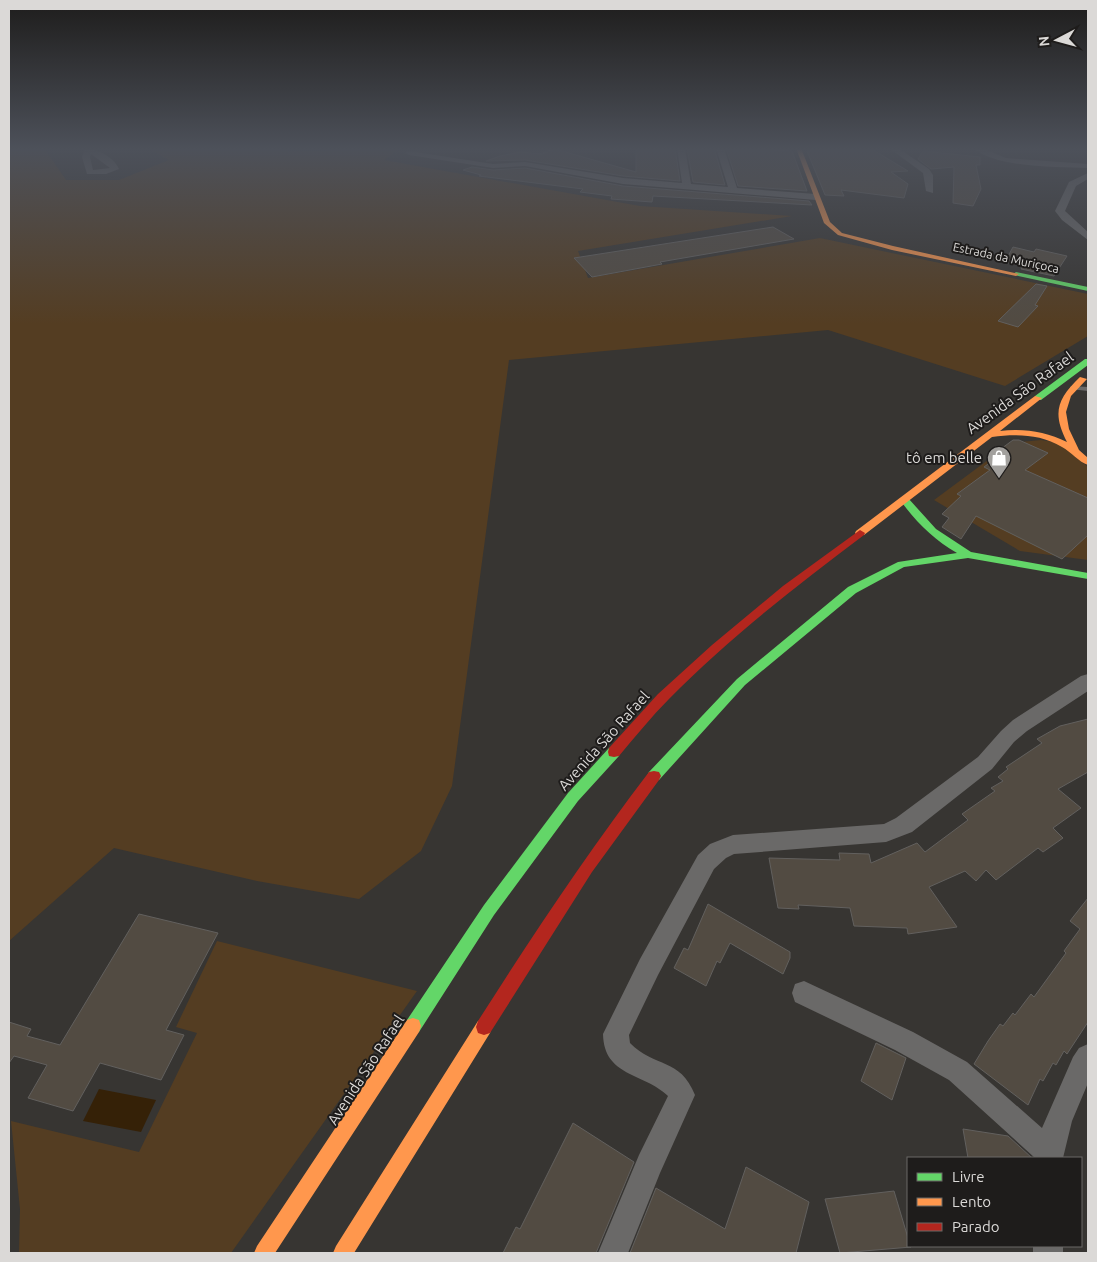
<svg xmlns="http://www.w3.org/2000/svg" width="1097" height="1262" font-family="Ubuntu,sans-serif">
  <rect width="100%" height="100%" fill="#373532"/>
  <path fill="#543d22" d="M9 148H44L66 180H119L169 160 148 148H284L288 152 400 148 384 160 640 206 792 216 578 251 588 278 820 238 1088 294V336L1005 386 828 330 509 360 452 786 421 851 359 899 257 881 114 848 9 941Z
    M1041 440 1060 443 1088 467V560L1020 551 934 500 1011 443Z
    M217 941 417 991 231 1253H19L20 1209 11 1121 139 1152 197 1033 176 1027Z"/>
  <path fill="#352107" d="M99 1089 156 1100 141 1132 83 1121Z"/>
  <path fill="#524b42" stroke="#62605e" d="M636 148H675L680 181 623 176 525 160 486 161 500 156 520 152 542 154 555 149 636 172Z
    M687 148H714L725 185 693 182Z
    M726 148H773L774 150 792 151 807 191 738 186Z
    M817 148H870L908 171 891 172 908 184 904 198 841 190 844 196 825 195 807 151H819Z
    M923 151 980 157V165H976L981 189 973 206 953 203 954 167 931 169 918 159Z
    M472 167 493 170 525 168 623 186 809 201 812 205 653 196 652 202 611 199 612 196 580 192 583 189 479 176 481 175 463 170Z
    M773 227 794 239 660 262 662 264 592 277 574 258Z
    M1013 247 1034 252 1036 249 1067 256 1054 276 1021 269 1023 266 1005 262Z
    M1036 284 1047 286 1035 305 1038 306 1018 327 998 321Z
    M1013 440H1019L1048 453 1025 470 1088 498V535L1062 559 976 516 961 539 942 527 949 518 942 514 961 496 957 494 990 470 984 467 995 459 990 457Z
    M1088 719V772L1058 789 1081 808 1053 828 1063 838 1043 852 1038 848 996 880 986 870 976 881 965 871 929 887 957 927 908 934 907 928 854 926 850 908 798 905 799 909 778 908 769 858 840 860 839 853 869 854 871 863 917 843 925 852 968 820 962 814 995 791 991 788 1003 781 998 777 1008 769 1006 767 1042 743 1037 739 1060 726Z
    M1088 898V1022L1067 1054 1064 1051 1056 1065 1053 1063 1043 1081 1040 1079 1028 1105 974 1064 988 1041 1000 1024 1003 1026 1013 1013 1015 1015 1031 994 1034 997 1066 953 1064 951 1080 929 1070 921Z
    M708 904 790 952V958L783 974 730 943 720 963 717 961 706 986 674 968 684 948 688 950Z
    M139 914 218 933 166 1030 184 1035 161 1080 100 1063 73 1111 28 1098 47 1065 14 1056 9 1063V1022L31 1029 27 1036 60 1045Z
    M876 1043 906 1058 892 1100 861 1081Z
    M573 1123 634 1162 596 1253H503L516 1227 520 1229Z
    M963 1129 1008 1136 1032 1158H968Z
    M746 1167 809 1202 796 1253H630L656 1188 725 1229Z
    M894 1191 908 1238V1246L911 1247 840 1253 825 1199Z"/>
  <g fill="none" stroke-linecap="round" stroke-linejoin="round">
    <path stroke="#696968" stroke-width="2" stroke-dasharray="2 1" stroke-linecap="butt" d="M540 154 557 148"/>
    <path fill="#6a6968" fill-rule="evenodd" d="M1072 386 1088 387V391L1070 389V387Z"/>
    <path fill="#6a6968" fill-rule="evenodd" d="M81 148C94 147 114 156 119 169L106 174H87L82 157 84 151ZM91 154 110 168 93 170 90 157Z
      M677 148H685L691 184 728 187 716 148H724L737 188 816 194 820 197 816 200 623 184 525 166 493 168 409 155 405 153 409 151 493 164 525 162 623 178 682 183Z
      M889 148H898L929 169 933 175V193L926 191 923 173Z
      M973 148H982L1006 158 1088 164V168C1058 167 996 168 973 148Z
      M1088 173V179L1076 186 1065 211 1088 232V240L1062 220 1055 211 1069 182Z
      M1088 674V691L1027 731 1014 742 992 769 912 832 886 842 734 854 726 858 714 869 658 975 629 1035 630 1043C654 1068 680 1057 695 1095L660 1173 628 1253H598L639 1155 668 1096C643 1072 604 1077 603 1034L640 959 698 855 710 844 733 835 884 824 896 818 978 757 1001 731 1013 720 1081 676Z
      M804 981 913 1032 967 1062 1042 1128 1073 1057 1079 1048 1088 1044V1083L1072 1121 1063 1158H1035L949 1080 895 1050 795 1002 792 993 795 984Z
      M1033 1246H1063V1253H1033Z"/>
    <path fill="#63d668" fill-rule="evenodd" d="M1016 272 1088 287V291L1014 275 1013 274Z
      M1085 359H1088V365L1041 400H1035V396Z
      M905 497 908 498 936 529 971 552 1088 573V579L968 558 904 567 856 593 745 685 659 780 654 781 649 780 647 776 649 772 737 679 848 587 898 562 957 553C934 540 916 522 900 500Z
      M614 747 619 748 620 752 619 756 578 801 494 915 419 1032 413 1034 407 1032 405 1026 407 1020 484 905 568 793 609 748Z"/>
    <path fill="#ff974d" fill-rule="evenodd" d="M796 148H801L830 222 842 233 893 246 1019 274 1016 276 892 250 838 235 824 223Z
      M1080 377 1087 379 1071 396 1066 412 1069 429 1079 450 1088 458V465C1079 462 1071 452 1062 447 1040 434 1016 434 992 437L864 535H856L855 533 856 531 1035 396 1042 398 1000 431C1024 428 1046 432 1067 442 1052 413 1057 399 1080 377Z
      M413 1018 419 1020 421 1026 419 1032 275 1253H254L257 1246 407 1020Z
      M484 1019 490 1021 492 1027 490 1033 354 1253H333L336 1246 478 1021Z"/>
    <path fill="#b3261e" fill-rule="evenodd" d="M860 530 865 533 864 535C796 586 728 639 669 699 651 717 635 737 619 756L614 757 609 756 608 752 609 748 658 694 712 645 783 586Z
      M654 771 659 772 661 776 659 780 592 872 490 1033 484 1035 478 1033 476 1027 478 1021C532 936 588 852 649 772Z"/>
  </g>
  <linearGradient id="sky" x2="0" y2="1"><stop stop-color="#1e1d1c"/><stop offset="0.46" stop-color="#4d515a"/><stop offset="1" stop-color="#4d515a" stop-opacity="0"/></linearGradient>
  <rect width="1097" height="324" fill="url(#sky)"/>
  <defs>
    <g id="shop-pin" transform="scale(1.25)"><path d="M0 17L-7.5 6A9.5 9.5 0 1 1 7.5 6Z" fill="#a2a09d" stroke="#1e1c1b"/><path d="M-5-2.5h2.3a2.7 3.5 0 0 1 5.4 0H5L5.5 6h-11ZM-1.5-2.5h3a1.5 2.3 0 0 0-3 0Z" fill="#fff"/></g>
  </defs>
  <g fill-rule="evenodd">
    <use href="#shop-pin" x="999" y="458"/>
  </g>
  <g text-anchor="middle" stroke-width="4" stroke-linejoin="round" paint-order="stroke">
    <g font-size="12" fill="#dbd9d7" stroke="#1e1c1b">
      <text transform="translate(1006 258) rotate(12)" y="4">Estrada da Muriçoca</text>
    </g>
    <g font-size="15" fill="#dbd9d7" stroke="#1e1c1b">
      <text transform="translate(1020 393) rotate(-36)" y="5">Avenida São Rafael</text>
      <text transform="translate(604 741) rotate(-48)" y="5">Avenida São Rafael</text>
      <text transform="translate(366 1070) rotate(-57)" y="5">Avenida São Rafael</text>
    </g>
    <g font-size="15" fill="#dbd9d7" stroke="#1e1c1b" text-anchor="end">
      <text x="982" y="463">tô em belle</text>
    </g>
  </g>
  <rect width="1097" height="1262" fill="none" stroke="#dbd9d7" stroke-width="20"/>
  <rect x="907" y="1157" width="175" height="90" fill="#1e1c1b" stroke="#6a6866"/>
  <rect x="917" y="1173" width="25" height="8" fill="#63d668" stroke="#6a6866"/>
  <text x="952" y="1182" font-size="15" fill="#dbd9d7">Livre</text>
  <rect x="917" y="1198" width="25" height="8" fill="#ff974d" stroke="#6a6866"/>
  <text x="952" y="1207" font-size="15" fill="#dbd9d7">Lento</text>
  <rect x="917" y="1223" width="25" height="8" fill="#b3261e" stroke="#6a6866"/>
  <text x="952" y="1232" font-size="15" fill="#dbd9d7">Parado</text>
  <g transform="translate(1057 40) rotate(264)" stroke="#1e1c1b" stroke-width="4" paint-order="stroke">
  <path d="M0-4L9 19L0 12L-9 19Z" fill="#dbd9d7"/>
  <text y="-8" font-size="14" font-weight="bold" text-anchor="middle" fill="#dbd9d7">N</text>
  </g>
</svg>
